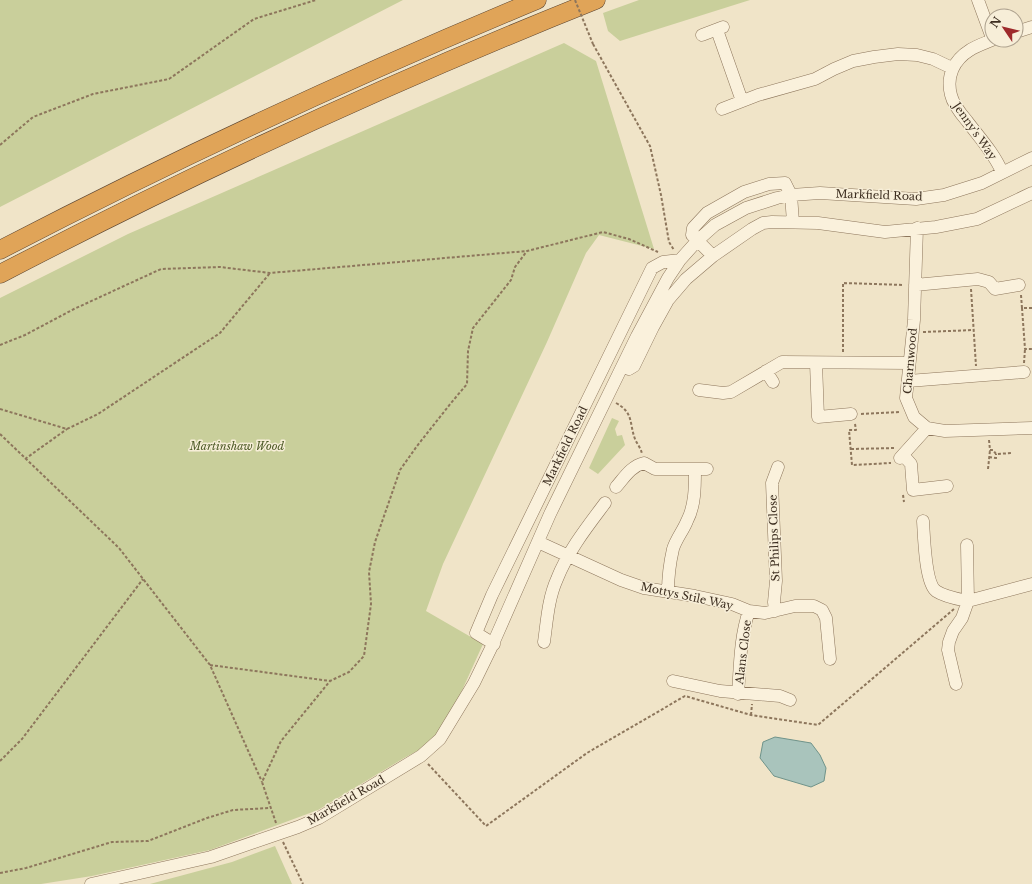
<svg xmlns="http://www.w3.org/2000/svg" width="1032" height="884" font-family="'Libre Baskerville',serif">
  <rect width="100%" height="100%" fill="#f0e4c8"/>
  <path fill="#c9cf9b" d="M0 0H403L0 207Z
    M639 0H750L620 41 608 31 603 13Z
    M564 43 596 61 654 249 599 235 586 253 547 342 443 564 426 611 483 644 440 739 404 758 318 810 210 850 92 876 41 884H0V298L128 234Z
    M612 418 619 421 615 429 617 436 622 435 625 445 598 474 589 468Z
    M275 846 292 884H150L232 862Z"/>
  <path fill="#a9c4bc" stroke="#6f938a" d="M775 737 811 743 820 755 826 768 824 781 811 787 774 776 760 758 763 742Z"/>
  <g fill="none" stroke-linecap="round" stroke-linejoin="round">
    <g stroke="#8d765c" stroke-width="13">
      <path id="minor" d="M978 0 992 38
        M717 30 742 101
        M1016 32 1032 27
        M702 35 723 27
        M992 40C985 43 976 46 970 50 954 60 946 76 951 95 953 104 961 114 967 121 979 137 994 153 1002 172
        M722 109 758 95 815 79 834 69 853 61 874 57 898 54 917 55 933 59 952 68
        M917 228 914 320 906 398 914 417 927 428 945 431 1032 428
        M713 256 692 235 693 228 707 213 744 192 769 184 785 183 791 195 793 222
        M915 285 978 279 989 282 995 289 1019 285
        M816 363 818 417 851 414
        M623 367 629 369 634 366 653 327 668 300 686 279 713 256 752 229 763 223 772 222 818 223 885 232 936 227 977 219 1032 193
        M766 371 773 382
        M908 381 1024 372
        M699 390 723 393 731 392 782 362 909 363
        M903 455 911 464 913 490 947 486
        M900 458 927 428
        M616 487C624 478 631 466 644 463L655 469H707
        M923 521C924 535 925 583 936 591 945 597 958 599 968 601L967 545
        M538 542 621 580 644 588 695 596 732 604 749 611 765 613 795 606H814L822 610 826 618 830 659
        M668 592C668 578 670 562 673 549 676 539 683 531 687 521 695 506 695 487 695 470
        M775 611 774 602 776 581 772 483 778 467
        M544 642C547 621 548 599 557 579 568 551 587 527 605 503
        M494 644 476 633 492 595 652 268 663 262 680 260
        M673 681 720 691 780 696 790 700
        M956 684 948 650 949 642 953 631 962 618 968 601 1032 584
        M738 694C740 666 740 637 749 611
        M91 884 211 857 298 827 319 818 421 756 440 739 474 683 492 646 550 514 637 336 668 278 680 260 697 241 715 225 746 208 777 198 791 195 820 193 916 199 944 195 982 183 1032 158"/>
    </g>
    <g stroke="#5b4430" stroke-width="19">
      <path id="highway" d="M0 250C175 159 354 76 537 0
        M0 274C194 173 393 81 596 0"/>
    </g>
    <path stroke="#8d765c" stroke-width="2" stroke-dasharray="3 2" stroke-linecap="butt" d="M593 44 650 146 661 195 669 242 674 250
      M0 145 33 117 93 94 169 79 254 19 316 0
      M971 289 976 366
      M1021 295 1022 308
      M1032 308H1022L1025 349H1032
      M923 332 974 330
      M0 345 25 335 74 309 161 269 220 267 270 273 527 251
      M843 352V283L904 285
      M1024 363 1025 349
      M616 403C634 413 629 423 635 439 637 444 641 448 642 454
      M0 409 67 429 98 414 220 333 270 273
      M861 414 900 412
      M855 424 856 430H849L852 465 891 463
      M0 434 119 548 210 665 262 782
      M989 440 990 450H993L996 454 1012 453
      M851 449 896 448
      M989 457 996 458V454
      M25 459 67 429
      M988 469 990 450
      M903 495 904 502
      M210 665 330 681
      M751 715 752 704
      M0 761 22 739 143 579
      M428 764 486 826 587 753 685 696 751 715 818 725 954 609
      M276 823 262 782 281 741 330 681 349 672 364 656 371 604 369 572 375 542 400 470 417 446 451 403 467 384 468 351 473 328 511 280 515 267 527 251 603 232 629 239 658 252
      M283 842 303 884
      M0 873 26 868 112 842 148 841 207 818 233 810 270 808"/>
    <use href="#minor" stroke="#faf1dc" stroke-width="12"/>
    <use href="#highway" stroke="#e0a458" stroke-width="18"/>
    <path stroke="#8d765c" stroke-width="2" stroke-dasharray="3 2" stroke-linecap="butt" d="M575 0 593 44"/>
  </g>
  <g text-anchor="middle" stroke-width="3" stroke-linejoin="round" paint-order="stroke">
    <g font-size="11" fill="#3d2e20" stroke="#f7eed8">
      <text transform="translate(975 131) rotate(55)" y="4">Jenny's Way</text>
      <text transform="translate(879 195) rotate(2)" y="4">Markfield Road</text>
      <text transform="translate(910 361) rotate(-85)" y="4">Charnwood</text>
      <text transform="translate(565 446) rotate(-64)" y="4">Markfield Road</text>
      <text transform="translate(774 538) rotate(-92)" y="4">St Philips Close</text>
      <text transform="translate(687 596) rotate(12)" y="4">Mottys Stile Way</text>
      <text transform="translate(743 652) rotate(-83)" y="4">Alans Close</text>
      <text transform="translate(346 800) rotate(-30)" y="4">Markfield Road</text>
    </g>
    <g font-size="11" font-style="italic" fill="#4d5a26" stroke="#f7eed8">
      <text x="237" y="450">Martinshaw Wood</text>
    </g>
  </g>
  <g transform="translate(1004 28) rotate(305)"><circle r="19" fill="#f7eed8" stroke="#ada18e"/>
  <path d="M0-3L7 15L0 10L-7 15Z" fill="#9e2a2b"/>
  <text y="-6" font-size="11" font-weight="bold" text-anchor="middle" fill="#3d2e20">N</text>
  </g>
</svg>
